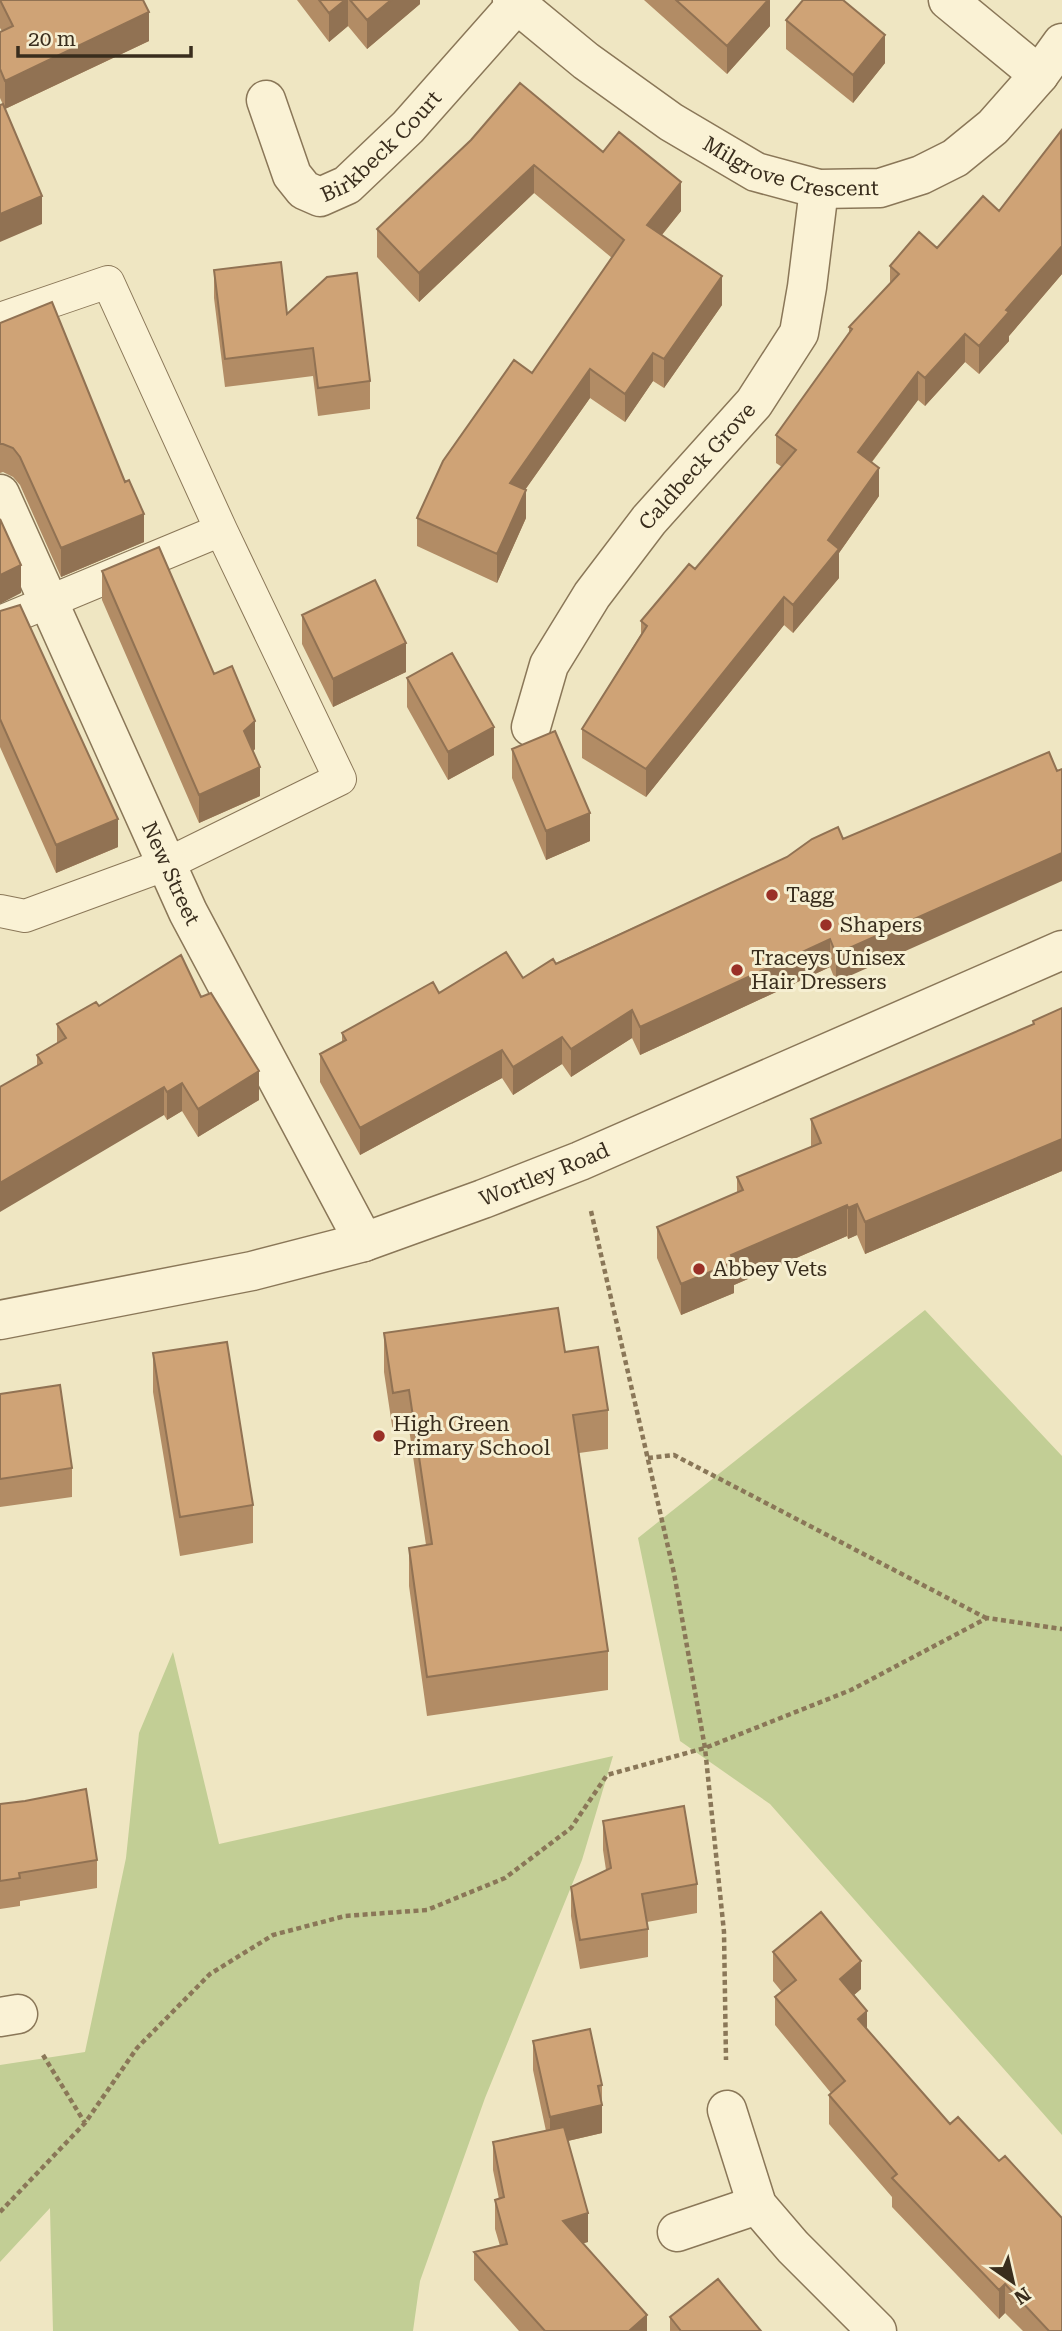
<svg xmlns="http://www.w3.org/2000/svg" width="1062" height="2331" font-family="'Roboto Serif',serif">
  <rect width="100%" height="100%" fill="#efe6c2"/>
  <path fill="#c2ce95" d="M925 1310 1062 1456V2135L770 1804 680 1741 638 1538Z
    M173 1652 219 1844 613 1756 582 1860 485 2098 420 2281 413 2331H53L50 2208 0 2262V2065L85 2052 126 1858 139 1733Z"/>
  <g fill="none" stroke-linecap="round" stroke-linejoin="round">
    <g stroke="#8a7758" stroke-width="34">
      <path id="service" d="M0 319 108 282 221 530 340 779 167 864 25 916 0 911
        M0 622 221 530"/>
    </g>
    <g stroke="#8a7758" stroke-width="41">
      <g id="minor">
        <path id="s1" d="M512 0 586 61 671 122 756 172 819 189 880 188 921 175 955 158 993 127 1039 75 1062 43"/>
        <path d="M948 0 1039 75"/>
        <path id="s2" d="M266 100 292 175 304 190 320 197 347 185 408 127 516 5"/>
        <path id="s3" d="M0 494 188 912 364 1242"/>
        <path id="s4" d="M531 727 549 665 592 595 649 520 754 403 799 333 807 287 819 189"/>
        <path d="M0 2017 18 2014"/>
        <path d="M727 2110 757 2205 793 2247 877 2331"/>
        <path d="M677 2232 757 2205"/>
      </g>
    </g>
    <g stroke="#8a7758" stroke-width="41">
      <g id="tertiary">
        <path id="s5" d="M0 1320 252 1271 364 1242 483 1199 580 1161 1062 950"/>
      </g>
    </g>
    <path stroke="#8a7758" stroke-width="4.5" stroke-dasharray="5 3.5" stroke-linecap="butt" d="M591 1211 674 1573 705 1748 724 1932 726 2060
      M648 1458 674 1455 986 1618
      M43 2055 85 2123
      M0 2212 85 2123 137 2048 210 1974 273 1935 345 1916 427 1910 505 1878 571 1828 607 1775 705 1748 851 1690 987 1618 1062 1629"/>
    <use href="#service" stroke="#faf2d5" stroke-width="32"/>
    <use href="#minor" stroke="#faf2d5" stroke-width="38"/>
    <use href="#tertiary" stroke="#faf2d5" stroke-width="38"/>
  </g>
  <path fill="#b28c65" d="M0 0 145 4 149 41 5 109 0 98V32L2 31 0 28Z
    M297 0H420V4L367 49 348 26 329 42Z
    M644 0H770V26L727 74Z
    M786 20 885 63 853 103 786 49Z
    M1062 131V274L1009 336V341L979 374 965 362 925 406 918 400 872 462 879 496 839 553V578L793 633 784 625 646 797 582 758V729L641 634V621L695 569 782 467 776 463V435L849 333V327L890 284V266L937 248 999 211Z
    M471 140 603 152 681 211 662 235 722 305 664 388 653 381 625 422 590 398 525 490 526 518 497 583 417 546V518L532 373 612 258 534 193 419 302 377 257V229Z
    M214 270 287 314 370 381V409L318 416 313 376 225 387 214 298Z
    M0 323 144 542 61 577 20 485 13 477 3 472 0 473Z
    M102 571 214 674 255 749 253 751 260 796 199 823 102 600Z
    M0 611 118 847 56 873 0 747Z
    M302 615 406 672 333 707 302 644Z
    M407 678 494 755 448 780 407 707Z
    M512 749 590 841 546 860 512 778Z
    M838 827 836 982 830 967 640 1055 632 1038 571 1077 562 1064 513 1095 502 1078 360 1155 320 1082V1054L342 1042V1033L439 993 523 978 787 857Z
    M201 997 259 1100 198 1137 182 1111 167 1120 164 1115 37 1066V1055L57 1043V1024L99 1006Z
    M1062 1008V1171L865 1254 857 1235 848 1239 847 1236 734 1285V1293L681 1315 657 1258V1227L737 1193V1177L811 1147V1119L1033 1025V1021Z
    M384 1333 565 1352 608 1410V1449L579 1453 608 1651V1690L427 1716 409 1586V1548L426 1545 409 1429 393 1432 384 1372Z
    M153 1353 253 1505V1543L180 1556 153 1392Z
    M0 1394 72 1468V1497L0 1507Z
    M0 1804 97 1860V1888L20 1901V1906L0 1909Z
    M603 1821 697 1884V1913L647 1922 648 1929V1957L580 1969 571 1916V1887L606 1870 603 1850Z
    M773 1952 861 1989 854 1995 867 2029 1062 2331H1023L1005 2313 999 2319 892 2207V2197L829 2124V2095L831 2093 775 2025V1997L782 1992 773 1981Z
    M533 2041 602 2085V2133L568 2141 588 2242 583 2243 647 2331H519L474 2280V2252L500 2246 495 2229V2200L499 2199 493 2170V2142L546 2131 533 2070Z
    M670 2317 761 2331H670Z"/>
  <path fill="#917253" d="M345 0H348V26L329 42V13Z
    M391 0H420V4L367 49V20Z
    M768 0H770V26L727 74V46Z
    M149 12V41L5 109V81Z
    M885 35V63L853 103V75Z
    M534 165V193L419 302V273Z
    M681 182V211L647 253V225Z
    M42 196V224L0 242V214Z
    M1062 246V274L1009 336V341L979 374V346L1006 310Z
    M722 276V305L664 388V359Z
    M965 334V362L925 406V378Z
    M653 353V381L625 422V394Z
    M590 369V398L510 511V483Z
    M918 372V400L858 480V452Z
    M879 468V496L839 553V578L793 633V605L828 540Z
    M526 490V518L497 583V554Z
    M144 514V542L61 577V548Z
    M21 565V593L0 604V575Z
    M784 597V625L646 797V769Z
    M406 643V672L333 707V679Z
    M255 721V749L244 759V731Z
    M494 727V755L448 780V752Z
    M260 767V796L199 823V795Z
    M590 813V841L546 860V831Z
    M118 819V847L56 873V845Z
    M1062 853V881L836 982V954Z
    M830 939V967L640 1055V1027Z
    M632 1010V1038L571 1077V1049Z
    M562 1037V1064L513 1095V1067Z
    M502 1050V1078L360 1155V1128Z
    M259 1071V1100L198 1137V1109Z
    M182 1083V1111L167 1120V1092Z
    M164 1087V1115L0 1212V1183Z
    M1062 1139V1171L865 1254V1222Z
    M857 1204V1235L848 1239V1208Z
    M847 1205V1236L734 1285V1293L681 1315V1284L731 1255Z
    M861 1961V1989L840 2007V1979Z
    M867 2011V2040L858 2019Z
    M602 2105V2133L550 2145V2117Z
    M588 2213V2242L563 2249V2221Z
    M1005 2284V2313L999 2319V2290Z
    M647 2315V2331H629Z"/>
  <path fill="#cfa376" stroke="#917253" stroke-width="2" d="M0 0H143L149 12 5 81 0 69V32L13 26Z
    M319 0H345L329 13Z
    M350 0H391L367 20Z
    M676 0H768L727 46Z
    M803 0H843L885 35 853 75 786 20Z
    M520 83 603 152 619 132 681 182 647 225 722 276 664 359 653 353 625 394 590 369 510 483 526 490 497 554 417 518 443 461 514 360 532 373 624 240 534 165 419 273 377 229 471 140Z
    M3 104 42 196 0 214V105Z
    M1061 131 1062 246 1006 310 1009 312 979 346 965 334 925 378 918 372 858 452 879 468 828 540 839 549 793 605 784 597 646 769 582 729 647 626 641 621 689 564 695 569 796 450 776 435 852 329 849 327 899 274 890 266 919 232 937 248 983 196 999 211Z
    M281 262 287 314 327 277 357 273 370 381 318 388 313 348 225 359 214 270Z
    M52 302 125 482 129 480 144 514 61 548 20 457 13 448 3 444H0V323Z
    M0 519 21 565 0 575Z
    M159 547 214 674 232 666 255 721 244 731 260 767 199 795 102 571Z
    M375 580 406 643 333 679 302 615Z
    M20 605 118 819 56 845 0 719V611Z
    M452 653 494 727 448 752 407 678Z
    M555 731 590 813 546 831 512 749Z
    M1049 752 1057 771 1062 769V853L836 954 830 939 640 1027 632 1010 571 1049 562 1037 513 1067 502 1050 360 1128 320 1054 346 1040 342 1033 433 982 439 993 506 952 523 978 553 959 556 964 787 857 812 839 838 827 843 839Z
    M181 955 201 997 211 993 259 1071 198 1109 182 1083 167 1092 164 1087 0 1183V1087L42 1063 37 1055 66 1038 57 1024 96 1002 99 1006Z
    M1062 1008V1139L865 1222 857 1204 848 1208 847 1205 731 1255 734 1262 681 1284 657 1227 743 1190 737 1177 821 1143 811 1119 1034 1024 1033 1021Z
    M558 1308 565 1352 598 1347 608 1410 573 1415 608 1651 427 1677 409 1548 432 1544 409 1390 393 1393 384 1333Z
    M227 1342 253 1505 180 1517 153 1353Z
    M60 1385 72 1468 0 1479V1394Z
    M86 1789 97 1860 19 1873 20 1878 0 1881V1804L25 1801Z
    M684 1806 697 1884 642 1894 648 1929 580 1940 571 1887 611 1868 603 1821Z
    M821 1912 861 1961 840 1979 867 2011 858 2019 950 2124 958 2117 999 2161 1005 2156 1062 2218V2331H1049L1005 2284 999 2290 892 2178 897 2174 829 2095 845 2081 775 1997 796 1980 773 1952Z
    M590 2029 602 2085 598 2086 602 2105 550 2117 533 2041Z
    M564 2127 588 2213 563 2221 647 2315 629 2331H545L474 2252 507 2244 495 2200 504 2197 493 2142Z
    M718 2279 761 2331H681L670 2317Z"/>
  <g fill="#9a3027" stroke="#f6efd2" stroke-width="2.5">
    <circle cx="772" cy="895" r="7"/>
    <circle cx="826" cy="925" r="7"/>
    <circle cx="737" cy="970" r="7"/>
    <circle cx="699" cy="1269" r="7"/>
    <circle cx="379" cy="1436" r="7"/>
  </g>
  <g text-anchor="middle" stroke-width="6" stroke-linejoin="round" paint-order="stroke">
    <g font-size="21" fill="#392d1d" stroke="#f6efd2">
      <text dy="7" stroke="none"><textPath href="#s2" startOffset="196">Birkbeck Court</textPath></text>
      <text dy="7" stroke="none"><textPath href="#s1" startOffset="332">Milgrove Crescent</textPath></text>
      <text dy="7" stroke="none"><textPath href="#s4" startOffset="313">Caldbeck Grove</textPath></text>
      <text dy="7" stroke="none"><textPath href="#s3" startOffset="416">New Street</textPath></text>
      <text dy="7" stroke="none"><textPath href="#s5" startOffset="565">Wortley Road</textPath></text>
    </g>
    <g font-size="21" fill="#392d1d" stroke="#f6efd2" text-anchor="start">
      <text x="786" y="902">Tagg</text>
      <text x="840" y="932">Shapers</text>
      <text x="751" y="965">Traceys Unisex<tspan x="751" dy="24">Hair Dressers</tspan></text>
      <text x="713" y="1276">Abbey Vets</text>
      <text x="393" y="1431">High Green<tspan x="393" dy="24">Primary School</tspan></text>
    </g>
  </g>
  <g transform="translate(1013 2282) rotate(146)" stroke="#f6efd2" stroke-width="5" paint-order="stroke">
  <path d="M0-5L12 26L0 18L-12 26Z" fill="#392d1d"/>
  <text y="-10" font-size="19" font-weight="bold" text-anchor="middle" fill="#392d1d">N</text>
  </g>
  <path d="M18 46v10h173v-10" fill="none" stroke="#392d1d" stroke-width="3.5"/>
  <text x="28" y="46" font-size="21" fill="#392d1d" stroke="#f6efd2" stroke-width="5" paint-order="stroke">20 m</text>
</svg>
